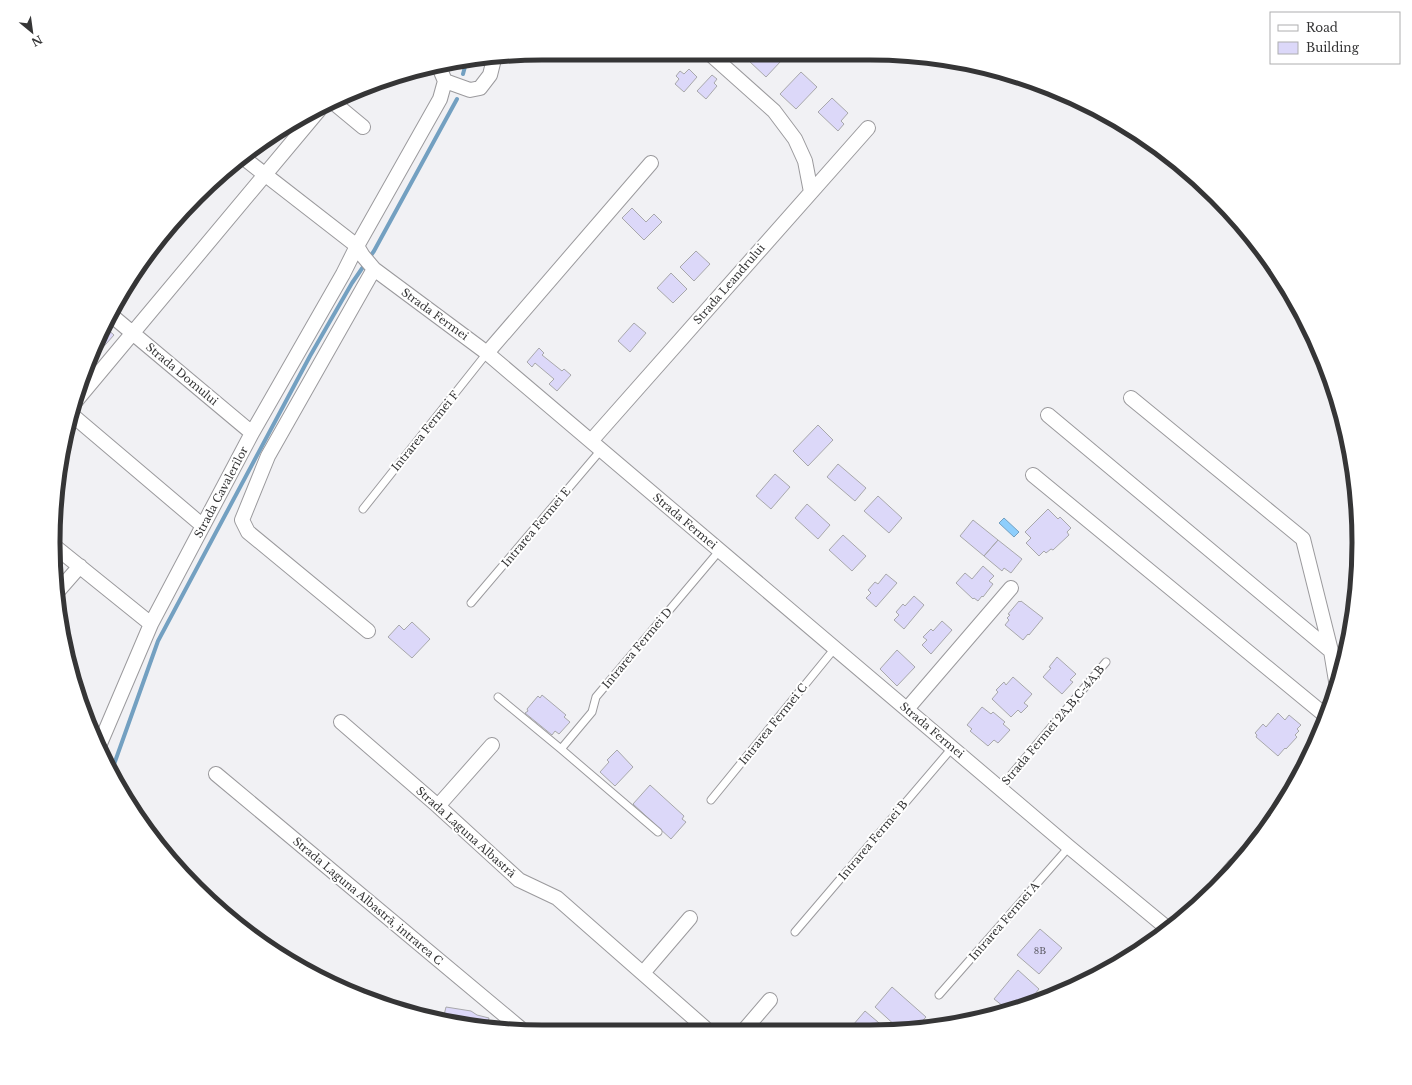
<svg xmlns="http://www.w3.org/2000/svg" width="1412" height="1085" font-family="'Libre Baskerville',serif">
  <rect width="100%" height="100%" fill="#f1f1f4"/>
  <path fill="#8ecefc" stroke="#73a0c1" d="M1004 518 1019 532 1014 537 999 523Z"/>
  <g fill="none" stroke-linecap="round" stroke-linejoin="round">
    <path stroke="#73a0c1" stroke-width="4" d="M463 74 466 63
      M112 770 158 641 310 356 352 283 374 251 457 99"/>
  </g>
  <path fill="#dcd8f9" stroke="#a8a8ab" d="M756 54H774L781 61 766 77 749 61Z
    M689 69 697 77 684 92 675 84 679 79 676 76 680 71 684 74Z
    M801 72 817 87 796 109 780 94Z
    M712 75 717 79 714 83 717 86 706 99 697 91Z
    M832 98 848 113 841 121 844 124 838 131 818 112Z
    M632 208 646 222 654 214 662 222 644 240 622 218Z
    M696 251 710 264 694 281 680 267Z
    M671 273 687 289 673 303 657 288Z
    M634 323 646 333 630 352 618 341Z
    M106 328 114 335 98 353 96 351Z
    M539 348 544 353 542 355 562 371 564 369 571 375 557 391 549 384 554 379 535 363 532 367 527 362Z
    M818 425 833 440 808 466 793 451Z
    M838 464 866 488 855 501 827 477Z
    M775 474 790 487 771 509 756 496Z
    M878 496 902 518 889 533 864 511Z
    M807 504 830 525 818 539 795 518Z
    M1048 509 1058 519 1060 517 1071 528 1067 532 1069 535 1053 550 1051 549 1046 553 1044 551 1039 556 1026 543 1031 538 1025 532Z
    M973 520 998 540 984 556 960 536Z
    M843 535 866 556 852 571 829 550Z
    M998 540 1022 559 1011 573 1004 568 1002 571 984 556Z
    M983 566 994 576 989 581 993 584 983 597 982 596 978 601 974 598 973 599 956 583 965 573 972 579Z
    M886 574 897 583 876 607 866 598 871 593 868 590 875 582 878 584Z
    M914 596 924 605 904 629 894 620 899 615 896 612 903 604 905 606Z
    M1019 601 1020 602 1021 601 1043 618 1029 635 1028 634 1023 640 1005 625 1009 620 1007 618 1010 615 1008 614Z
    M942 621 952 630 931 654 922 645 927 640 923 637 931 629 933 631Z
    M412 622 430 639 412 658 388 637 399 625 404 630Z
    M897 650 915 667 897 686 880 669Z
    M1057 657 1076 674 1070 680 1073 682 1062 694 1043 677 1051 668 1049 667Z
    M1013 677 1032 694 1024 703 1028 706 1021 713 1018 710 1011 717 992 699 998 692 996 690 1004 682 1006 685Z
    M542 695 566 715 564 717 570 722 559 734 555 731 552 735 525 713 528 711 527 709 538 696 540 698Z
    M982 707 991 714 993 712 1005 722 1003 724 1010 730 998 743 994 740 988 746 970 731 972 729 967 725Z
    M1278 713 1285 720 1289 715 1301 725 1297 729 1299 731 1295 735 1297 737 1286 749 1285 748 1278 756 1256 737 1257 735 1255 733 1263 724 1266 727Z
    M617 750 633 767 615 786 600 772 609 762 607 760Z
    M650 785 684 816 682 819 686 822 671 839 633 804Z
    M1040 929 1062 948 1039 974 1017 955Z
    M1018 970 1039 989 1024 1007 1008 1010 994 999Z
    M1086 973 1089 975 1081 979Z
    M892 987 926 1017 916 1028H898L875 1007Z
    M446 1007 471 1011 477 1015 489 1018 487 1028H478L443 1019Z
    M865 1011 885 1028H857L853 1025Z"/>
  <g fill="none" stroke-linecap="round" stroke-linejoin="round">
    <g stroke="#9b9a9d" stroke-width="9">
      <path id="service" d="M363 509 487 353
        M471 603 601 450
        M498 697 561 749 658 832
        M561 749 592 712 596 697 720 550
        M1000 788 1106 662
        M711 800 835 648
        M795 932 952 748
        M939 995 1069 847"/>
    </g>
    <g stroke="#9b9a9d" stroke-width="16">
      <path id="minor" d="M709 53 774 111 795 139 805 161 811 192
        M439 67 445 81 440 99 357 246 363 256 374 269 487 353 1069 847 1167 928
        M445 81 470 90 480 88 490 75 494 59
        M334 103 363 127
        M111 315 252 433
        M487 353 651 163
        M1131 398 1303 539 1331 651 1336 681
        M75 402 319 110
        M71 414 203 526
        M1048 415 1331 651
        M591 441 868 128
        M1033 475 1326 716
        M53 545 151 624
        M59 590 80 566
        M368 631 248 532 242 520 268 456 374 269
        M907 709 1011 588
        M341 722 438 806 519 880 557 898 705 1028
        M99 746 151 624 252 433 343 274 357 246 245 159
        M216 774 520 1028
        M438 806 492 745
        M1214 890 1234 866
        M643 973 690 918
        M746 1028 770 1000"/>
    </g>
    <use href="#service" stroke="#fff" stroke-width="7"/>
    <use href="#minor" stroke="#fff" stroke-width="14"/>
  </g>
  <g text-anchor="middle" stroke-width="4" stroke-linejoin="round" paint-order="stroke">
    <g font-size="9" fill="#5f5e67">
      <text x="1040" y="954">8B</text>
    </g>
    <g font-size="11" fill="#353536" stroke="#fff">
      <text transform="translate(729 284) rotate(-49)" y="4">Strada Leandrului</text>
      <text transform="translate(435 314) rotate(36)" y="4">Strada Fermei</text>
      <text transform="translate(182 374) rotate(40)" y="4">Strada Domului</text>
      <text transform="translate(425 431) rotate(-51)" y="4">Intrarea Fermei F</text>
      <text transform="translate(221 492) rotate(-62)" y="4">Strada Cavalerilor</text>
      <text transform="translate(685 521) rotate(40)" y="4">Strada Fermei</text>
      <text transform="translate(536 527) rotate(-50)" y="4">Intrarea Fermei E</text>
      <text transform="translate(637 648) rotate(-50)" y="4">Intrarea Fermei D</text>
      <text transform="translate(773 724) rotate(-51)" y="4">Intrarea Fermei C</text>
      <text transform="translate(1053 725) rotate(-50)" y="4">Strada Fermei 2A,B,C-4A,B</text>
      <text transform="translate(932 730) rotate(40)" y="4">Strada Fermei</text>
      <text transform="translate(466 832) rotate(42)" y="4">Strada Laguna Albastră</text>
      <text transform="translate(873 840) rotate(-50)" y="4">Intrarea Fermei B</text>
      <text transform="translate(368 901) rotate(40)" y="4">Strada Laguna Albastră, intrarea C</text>
      <text transform="translate(1004 921) rotate(-49)" y="4">Intrarea Fermei A</text>
    </g>
  </g>
  <path d="M0 0H1412V1085H0ZM542 60H870A482 482 0 0 1 1352 542V543A482 482 0 0 1 870 1025H542A482 482 0 0 1 60 543V542A482 482 0 0 1 542 60Z" fill="#fff" fill-rule="evenodd"/>
  <path fill="none" stroke="#353536" stroke-width="5" d="M542 60H870A482 482 0 0 1 1352 542V543A482 482 0 0 1 870 1025H542A482 482 0 0 1 60 543V542A482 482 0 0 1 542 60Z"/>
  <rect x="1270" y="12" width="130" height="52" fill="#ffffff" stroke="#aeaeaf"/>
  <rect x="1278" y="25" width="20" height="6" fill="#ffffff" stroke="#aeaeaf"/>
  <text x="1306" y="32" font-size="12" fill="#353536">Road</text>
  <rect x="1278" y="42" width="20" height="12" fill="#dcd8f9" stroke="#aeaeaf"/>
  <text x="1306" y="52" font-size="12" fill="#353536">Building</text>
  <g transform="translate(32 32) rotate(151)" stroke="#ffffff" stroke-width="3" paint-order="stroke">
  <path d="M0-3L7 15L0 10L-7 15Z" fill="#353536"/>
  <text y="-6" font-size="11" font-weight="bold" text-anchor="middle" fill="#353536">N</text>
  </g>
</svg>
